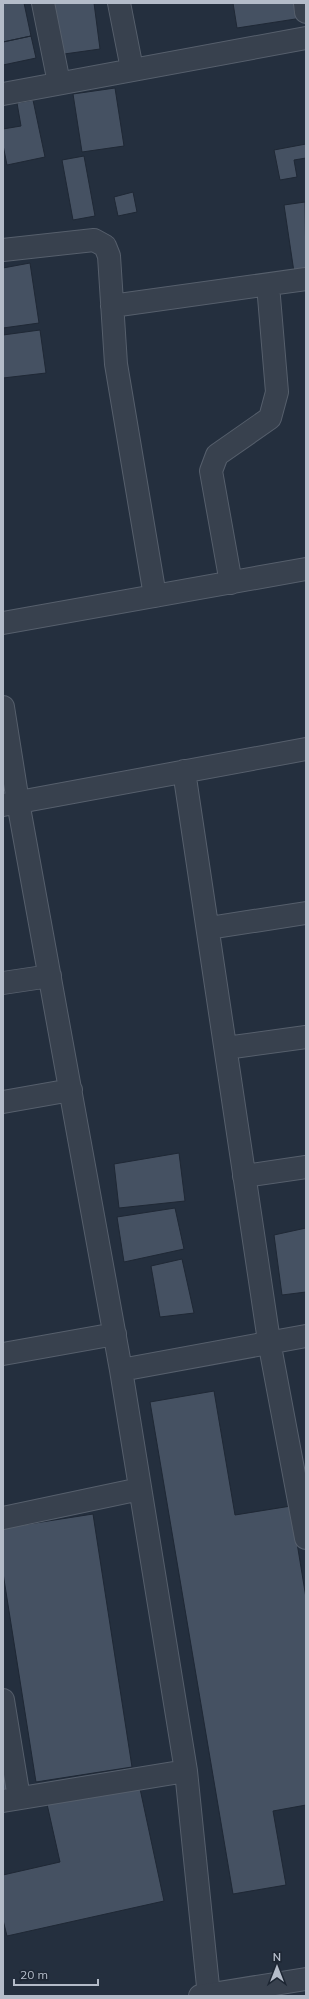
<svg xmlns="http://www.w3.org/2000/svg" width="309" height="1999" font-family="Mulish,sans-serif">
  <rect width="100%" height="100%" fill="#242f3e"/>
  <path fill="#455162" stroke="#1f2835" d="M3 3H24L31 36 3 42Z
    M50 3H94L100 49 57 55Z
    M233 3H299L302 18 237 28Z
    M31 36 36 58 3 65V42Z
    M115 88 124 146 82 152 73 94Z
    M33 100 45 157 7 165 3 145V129L21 126 17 103Z
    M306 144V158L294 160 297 177 280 180 274 150Z
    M84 156 95 216 73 220 62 160Z
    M133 192 137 212 118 216 114 197Z
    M305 202 306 270 294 272 284 205Z
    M30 263 39 323 3 328V268Z
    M40 330 46 373 3 378V335Z
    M179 1153 185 1201 119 1208 114 1164Z
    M175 1208 184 1249 124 1262 117 1217Z
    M306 1228V1292L282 1295 274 1235Z
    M182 1259 194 1313 160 1317 151 1266Z
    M214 1391 235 1515 291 1506 306 1598V1805L273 1811 286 1885 233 1894 150 1402Z
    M93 1514 132 1767 36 1782 3 1573V1528Z
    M3 1757 8 1789 3 1790Z
    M139 1784 164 1901 7 1936 3 1920V1875L60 1862 47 1804Z"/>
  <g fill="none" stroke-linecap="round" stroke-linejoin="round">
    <g stroke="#565f6c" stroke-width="24">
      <path id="minor" d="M43 3 59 83
        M119 3 132 69
        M305 3 306 12
        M3 94 306 38
        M3 250 94 240 105 246 109 256 116 364 155 596
        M112 306 306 279
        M231 583 211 471 217 455 270 418 277 392 268 285
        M3 623 306 569
        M3 707 18 802 121 1370 186 1771 209 1996
        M184 771 269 1341 306 1538
        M3 805 306 749
        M209 928 306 913
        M3 983 50 976
        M226 1048 306 1037
        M3 1102 71 1090
        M244 1176 306 1167
        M3 1354 115 1334
        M121 1370 306 1336
        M3 1518 140 1489
        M3 1700 19 1798
        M3 1801 186 1771"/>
    </g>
    <g stroke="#565f6c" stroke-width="24">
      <path id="tertiary" d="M200 1996 306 1979"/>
    </g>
    <use href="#minor" stroke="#38414e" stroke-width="22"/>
    <use href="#tertiary" stroke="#38414e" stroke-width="22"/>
  </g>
  <rect width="309" height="1999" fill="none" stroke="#b4bcc9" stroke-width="8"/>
  <g transform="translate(277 1967)" stroke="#1d2633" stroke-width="3" paint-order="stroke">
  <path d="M0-3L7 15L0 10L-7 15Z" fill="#b4bcc9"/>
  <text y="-6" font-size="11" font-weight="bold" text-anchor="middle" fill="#b4bcc9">N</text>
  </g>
  <path d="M14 1979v6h84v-6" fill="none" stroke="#b4bcc9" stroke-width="2"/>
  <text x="20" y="1979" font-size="12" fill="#b4bcc9" stroke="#1d2633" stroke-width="3" paint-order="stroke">20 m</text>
</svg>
